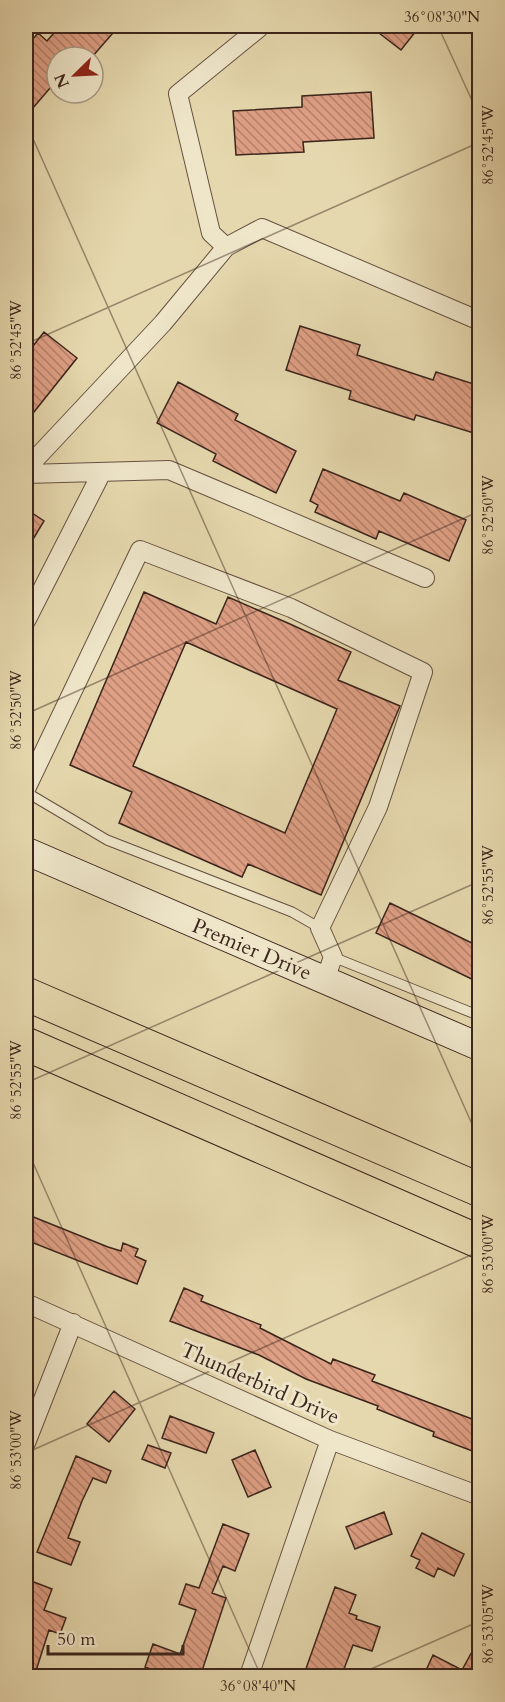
<svg xmlns="http://www.w3.org/2000/svg" width="505" height="1702" font-family="Cardo,serif">
  <defs>
    <pattern id="building-back-hatch" width="6" height="6" patternUnits="userSpaceOnUse" patternTransform="scale(1.5)"><rect width="6" height="6" fill="#de9f84"/><path d="M-1 5l2 2M0 0l6 6M5-1l2 2" fill="none" stroke="#b5816b"/></pattern>
  </defs>
  <rect width="100%" height="100%" fill="#e6d8ae"/>
  <filter id="stains"><feTurbulence type="fractalNoise" baseFrequency=".00333" numOctaves="4"/><feColorMatrix values="0 0 0 0 .2 0 0 0 0 .09 0 0 0 0 .02 0 0 0 .5 -.17"/></filter>
  <radialGradient id="worn" r=".72"><stop offset=".6" stop-color="#630" stop-opacity="0"/><stop offset="1" stop-color="#630" stop-opacity=".3"/></radialGradient>
  <path fill="url(#building-back-hatch)" stroke="#3a241b" stroke-width="1.5" fill-rule="evenodd" d="M60 26H119L92 57H57V80L26 116V47L38 33 47 41Z
    M370 26H420L401 50Z
    M371 92 374 138 303 142 304 152 236 155 233 111 302 107V96Z
    M300 326 360 345 357 355 433 380 436 372 480 386V435L416 415 414 420 349 399 351 391 286 370Z
    M44 332 77 358 26 422V355Z
    M178 382 238 414 235 420 296 451 276 493 213 461 216 454 157 423Z
    M323 469 400 501 404 493 466 520 449 561 379 531 376 539 315 512 318 505 310 501Z
    M26 509 44 521 26 551Z
    M144 592 216 624 228 597 290 624 351 652 338 680 400 706 321 895 248 864 242 877 119 823 132 792 70 765ZM186 642 337 709 285 833 133 766Z
    M390 903 480 947V983L376 933Z
    M26 1214 108 1247 121 1251 123 1243 138 1249 135 1256 146 1261 137 1284 26 1240Z
    M184 1288 203 1296 201 1301 261 1325 260 1328 331 1364 333 1359 375 1375 372 1381 480 1422V1454L433 1436 434 1432 377 1409 378 1406 306 1379 259 1355 170 1321Z
    M114 1391 135 1409 109 1442 87 1424Z
    M170 1416 214 1433 206 1453 162 1438Z
    M148 1445 171 1453 165 1468 142 1459Z
    M255 1450 271 1487 248 1497 232 1460Z
    M76 1456 111 1471 106 1483 93 1478 82 1501 68 1538 80 1542 71 1565 37 1552Z
    M384 1512 392 1534 355 1549 346 1527Z
    M223 1524 249 1534 235 1571 223 1566 212 1593 226 1598 200 1677H171L145 1667 153 1644 180 1654 196 1610 179 1604 186 1584 199 1588Z
    M422 1533 464 1554 454 1576 438 1568 434 1577 416 1568 420 1560 411 1556Z
    M26 1579 52 1589 44 1610 66 1618 60 1634 49 1630 34 1677H26Z
    M335 1587 356 1595 349 1613 357 1616 356 1619 380 1627 372 1651 353 1645 341 1677H303Z
    M480 1637V1677H423L433 1655 462 1670Z"/>
  <g fill="none" stroke-linecap="round" stroke-linejoin="round">
    <g stroke="#655140" stroke-width="11">
      <path id="lane" d="M26 792 107 840 292 912 320 928
        M333 957 480 1016"/>
    </g>
    <g stroke="#655140" stroke-width="20">
      <path id="street" d="M226 247 211 233 178 94 259 28
        M26 469 163 323 226 247 262 228 480 321
        M26 474 169 470 425 578
        M26 621 102 472
        M26 789 140 550 291 608 423 672 378 807 320 928 333 957 325 980
        M26 1303 330 1440 480 1496
        M26 1443 73 1323
        M249 1676 330 1440"/>
    </g>
    <g stroke="#3a241b" stroke-width="29">
      <path id="secondary" d="M26 851 480 1047"/>
    </g>
    <g stroke="#3a241b" stroke-width="35">
      <path id="highway" d="M26 994 480 1190
        M26 1044 480 1242"/>
    </g>
    <use href="#lane" stroke="#efe6ca" stroke-width="9"/>
    <use href="#street" stroke="#efe6ca" stroke-width="18"/>
    <use href="#secondary" stroke="#efe6ca" stroke-width="27"/>
    <use href="#highway" stroke="#e6d8ae" stroke-width="33"/>
  </g>
  <path fill="none" stroke="#3a241b" stroke-width="1.5" stroke-opacity="0.45" d="M438 26 480 118M26 123 480 1142M26 344 480 142M26 714 480 511M26 1083 480 881M26 1147 261 1676M26 1453 480 1251M355 1676 480 1621"/>
  <g text-anchor="middle" stroke-width="6" stroke-linejoin="round" paint-order="stroke">
    <g font-size="21" fill="#3a241b" stroke="#efe6ca">
      <text transform="translate(252 949) rotate(23)" y="7">Premier Drive</text>
      <text transform="translate(260 1383) rotate(24)" y="7">Thunderbird Drive</text>
    </g>
  </g>
  <rect width="505" height="1702" fill="none" stroke="#e6d8ae" stroke-width="66"/>
  <g transform="translate(75 75) rotate(246)"><circle r="28" fill="#efe6ca" stroke="#a79884" stroke-width="1.5"/>
  <path d="M0-4.5L10 22L0 15L-10 22Z" fill="#8f2418"/>
  <text y="-9" font-size="16" font-weight="bold" text-anchor="middle" fill="#3a241b">N</text>
  </g>
  <path d="M48 1645v9h135v-9" fill="none" stroke="#3a241b" stroke-width="3"/>
  <text x="57" y="1645" font-size="18" fill="#3a241b" stroke="#efe6ca" stroke-width="4.5" paint-order="stroke">50 m</text>
  <rect x="33" y="33" width="439" height="1636" fill="none" stroke="#3a241b" stroke-width="2"/>
  <g font-size="15" text-anchor="middle" fill="#3a241b">
    <text x="442" y="22">36°08'30"N</text>
    <text transform="translate(488 145) rotate(-90)" y="5">86°52'45"W</text>
    <text transform="translate(16 340) rotate(-90)" y="5">86°52'45"W</text>
    <text transform="translate(488 515) rotate(-90)" y="5">86°52'50"W</text>
    <text transform="translate(16 710) rotate(-90)" y="5">86°52'50"W</text>
    <text transform="translate(488 885) rotate(-90)" y="5">86°52'55"W</text>
    <text transform="translate(16 1080) rotate(-90)" y="5">86°52'55"W</text>
    <text transform="translate(488 1254) rotate(-90)" y="5">86°53'00"W</text>
    <text transform="translate(16 1450) rotate(-90)" y="5">86°53'00"W</text>
    <text transform="translate(488 1624) rotate(-90)" y="5">86°53'05"W</text>
    <text x="258" y="1691">36°08'40"N</text>
  </g>
  <rect width="100%" height="100%" filter="url(#stains)"/>
  <rect width="100%" height="100%" fill="url(#worn)"/>
</svg>
